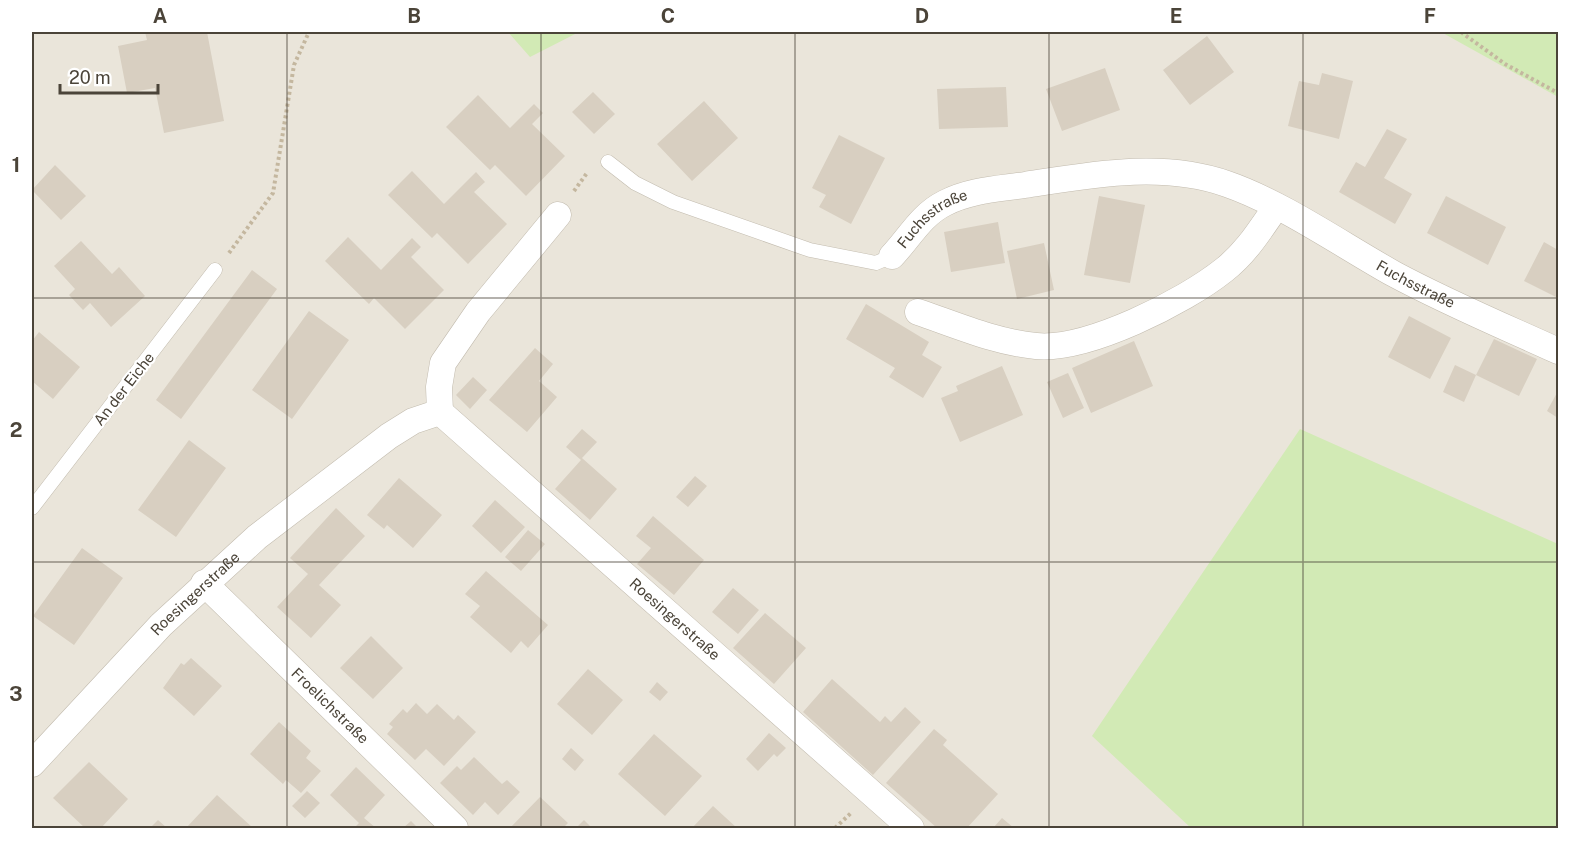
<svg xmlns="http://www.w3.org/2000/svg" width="1590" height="860" font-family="'Public Sans',sans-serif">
  <rect width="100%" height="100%" fill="#f6f3ec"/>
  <path fill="#eae5da" d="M32 32H1558V828H32Z"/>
  <path fill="#d2eab5" d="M508 32H579L530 57Z
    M1441 32H1558V97Z
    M1300 429 1558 544V828H1191L1092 736Z"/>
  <path fill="#d8cfc1" d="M145 32H207L224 121 164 133 155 88 127 93 118 46 147 40Z
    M1207 36 1234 72 1190 105 1163 70Z
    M1105 68 1120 110 1062 131 1046 89Z
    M1322 73 1353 81 1339 139 1288 126 1299 81 1319 85Z
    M1006 87 1008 127 939 129 937 89Z
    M593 92 615 114 594 134 572 112Z
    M478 95 510 128 534 104 543 113 532 124 565 156 526 196 495 165 490 170 446 127Z
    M704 101 738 138 692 181 657 144Z
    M1387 129 1407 139 1384 178 1412 194 1395 224 1339 192 1356 162 1365 167Z
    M839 135 885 158 851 224 819 207 826 195 812 188Z
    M55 165 86 196 61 220 32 190Z
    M412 171 444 204 476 172 485 182 474 192 507 224 468 264 437 233 432 238 388 195Z
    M1099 196 1145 205 1130 283 1084 275Z
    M1446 196 1506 227 1488 265 1427 233Z
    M998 222 1005 263 951 272 944 232Z
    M348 237 381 270 412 238 421 247 411 257 444 290 405 329 374 298 369 304 325 261Z
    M81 241 112 274 119 267 145 296 111 327 90 303 83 310 69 295 75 289 54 266Z
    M1544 242 1558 250V298L1524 281Z
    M1044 243 1054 290 1017 299 1007 251Z
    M252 270 277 289 181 419 156 400Z
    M866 304 929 342 922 355 942 367 923 398 889 377 895 368 846 339Z
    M309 311 349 340 292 419 252 390Z
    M1409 316 1451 338 1430 379 1388 357Z
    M39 332 80 367 53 399 32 381V341Z
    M1494 339 1537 359 1519 396 1476 375 1464 402 1443 392 1455 365 1476 375Z
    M1134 341 1153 386 1091 413 1072 368Z
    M535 348 553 364 539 381 557 397 527 432 489 400Z
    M1002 366 1023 415 960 442 941 398 958 391 956 386Z
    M1068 373 1084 408 1063 418 1047 382Z
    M473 377 487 390 470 409 456 395Z
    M1558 391V418L1547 411Z
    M582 429 597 442 582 458 617 489 590 520 555 489 581 460 566 447Z
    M189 440 226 468 176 537 138 510Z
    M695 476 707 486 688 507 676 497Z
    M399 478 442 515 413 548 387 525 384 529 367 515Z
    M495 500 525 527 501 553 472 526Z
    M336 508 365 536 319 585 341 605 311 638 277 607 308 574 290 558Z
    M653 516 704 560 674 595 637 564 651 548 636 536Z
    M528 530 545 544 521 571 505 557Z
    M82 548 123 578 74 645 33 616Z
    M486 571 548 625 528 648 521 641 511 653 470 617 480 606 465 594Z
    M733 588 759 610 738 634 712 612Z
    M765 613 806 648 774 684 733 648Z
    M371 636 403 668 373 699 340 668Z
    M191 658 222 686 194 716 163 688 181 663 184 665Z
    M588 669 623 700 592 735 557 704Z
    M832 679 880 722 885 716 891 722 905 707 921 722 873 775 803 712Z
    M657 682 668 692 660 701 649 692Z
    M416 703 427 714 437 704 454 720 458 715 476 732 444 766 426 749 415 760 387 734 393 727 389 724 403 709 407 713Z
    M279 722 311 751 306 758 321 771 301 793 286 780 283 784 250 754Z
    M934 729 947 740 943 745 998 794 967 828H937L886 783Z
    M769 733 786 748 777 757 774 754 758 771 746 759Z
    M654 734 702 776 665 816 618 774Z
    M571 748 584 760 575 771 562 759Z
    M474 757 502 784 507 780 520 792 498 815 485 802 473 815 440 783 457 766 461 770Z
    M89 762 128 799 101 828H85L53 798Z
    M356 767 385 795 364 818 376 828H354L359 823 330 795Z
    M307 791 320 803 305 818 292 806Z
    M217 795 253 828H186Z
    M540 797 568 823 563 828H510Z
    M713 806 737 828H692Z
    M1002 818 1014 828H993Z
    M158 820 167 828H150Z
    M584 820 592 828H576Z
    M411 821 418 828H403Z"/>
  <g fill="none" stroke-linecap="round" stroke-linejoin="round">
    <g stroke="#c2bbae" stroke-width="15">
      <path id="lane" d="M608 162 635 183 673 202 810 250 876 263 892 256
        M32 508 215 270"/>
    </g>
    <g stroke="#c2bbae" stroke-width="27">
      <g id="street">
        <path id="s1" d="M892 256C910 237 921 215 945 203 970 190 998 189 1025 185 1090 175 1162 161 1227 184 1282 203 1342 245 1394 274 1448 303 1503 326 1558 351"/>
        <path d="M918 312C956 325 995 342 1036 346 1087 351 1184 302 1224 270 1246 253 1260 230 1276 207"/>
        <path d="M440 412 439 387 443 363 478 312 558 215"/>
        <path id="s2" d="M204 583 455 828"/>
        <path id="s3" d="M32 764 161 625 257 537 389 436 413 421 440 412 911 828"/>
      </g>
    </g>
    <path stroke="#c4b79f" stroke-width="4" stroke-dasharray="3 3" stroke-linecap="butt" d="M1461 32 1505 64 1558 93
      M574 191 587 173
      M229 253 273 193 294 65 309 32
      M835 828 851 813"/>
    <use href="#lane" stroke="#fff" stroke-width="14"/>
    <use href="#street" stroke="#fff" stroke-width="26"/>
  </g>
  <path fill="none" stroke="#4b4439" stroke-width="1.5" stroke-opacity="0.55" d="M287 32V828M541 32V828M795 32V828M1049 32V828M1303 32V828M32 298H1558M32 562H1558"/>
  <g text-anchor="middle" stroke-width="4.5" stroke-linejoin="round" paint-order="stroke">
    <g font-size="15" fill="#4b4439" stroke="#fff">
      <text dy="5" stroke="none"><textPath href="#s1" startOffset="56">Fuchsstraße</textPath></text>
      <text dy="5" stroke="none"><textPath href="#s1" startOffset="576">Fuchsstraße</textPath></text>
      <text transform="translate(124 389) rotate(-52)" y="5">An der Eiche</text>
      <text dy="5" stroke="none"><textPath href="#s3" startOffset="236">Roesingerstraße</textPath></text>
      <text dy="5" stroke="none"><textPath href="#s3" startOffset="856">Roesingerstraße</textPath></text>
      <text dy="5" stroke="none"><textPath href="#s2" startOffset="176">Froelichstraße</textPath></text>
    </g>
  </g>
  <rect width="1590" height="860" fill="none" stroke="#ffffff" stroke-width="66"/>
  <path d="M60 84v9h98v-9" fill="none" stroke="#4b4439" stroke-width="3"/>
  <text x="69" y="84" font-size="18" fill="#4b4439" stroke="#ffffff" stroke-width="4.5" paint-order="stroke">20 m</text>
  <rect x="33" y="33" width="1524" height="794" fill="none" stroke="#4b4439" stroke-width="2"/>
  <g font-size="20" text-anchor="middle" font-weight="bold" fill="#4b4439">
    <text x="160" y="23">A</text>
    <text x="414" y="23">B</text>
    <text x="668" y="23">C</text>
    <text x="922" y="23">D</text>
    <text x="1176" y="23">E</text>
    <text x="1430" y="23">F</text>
    <text x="16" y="172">1</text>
    <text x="16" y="437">2</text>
    <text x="16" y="701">3</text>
  </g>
</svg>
